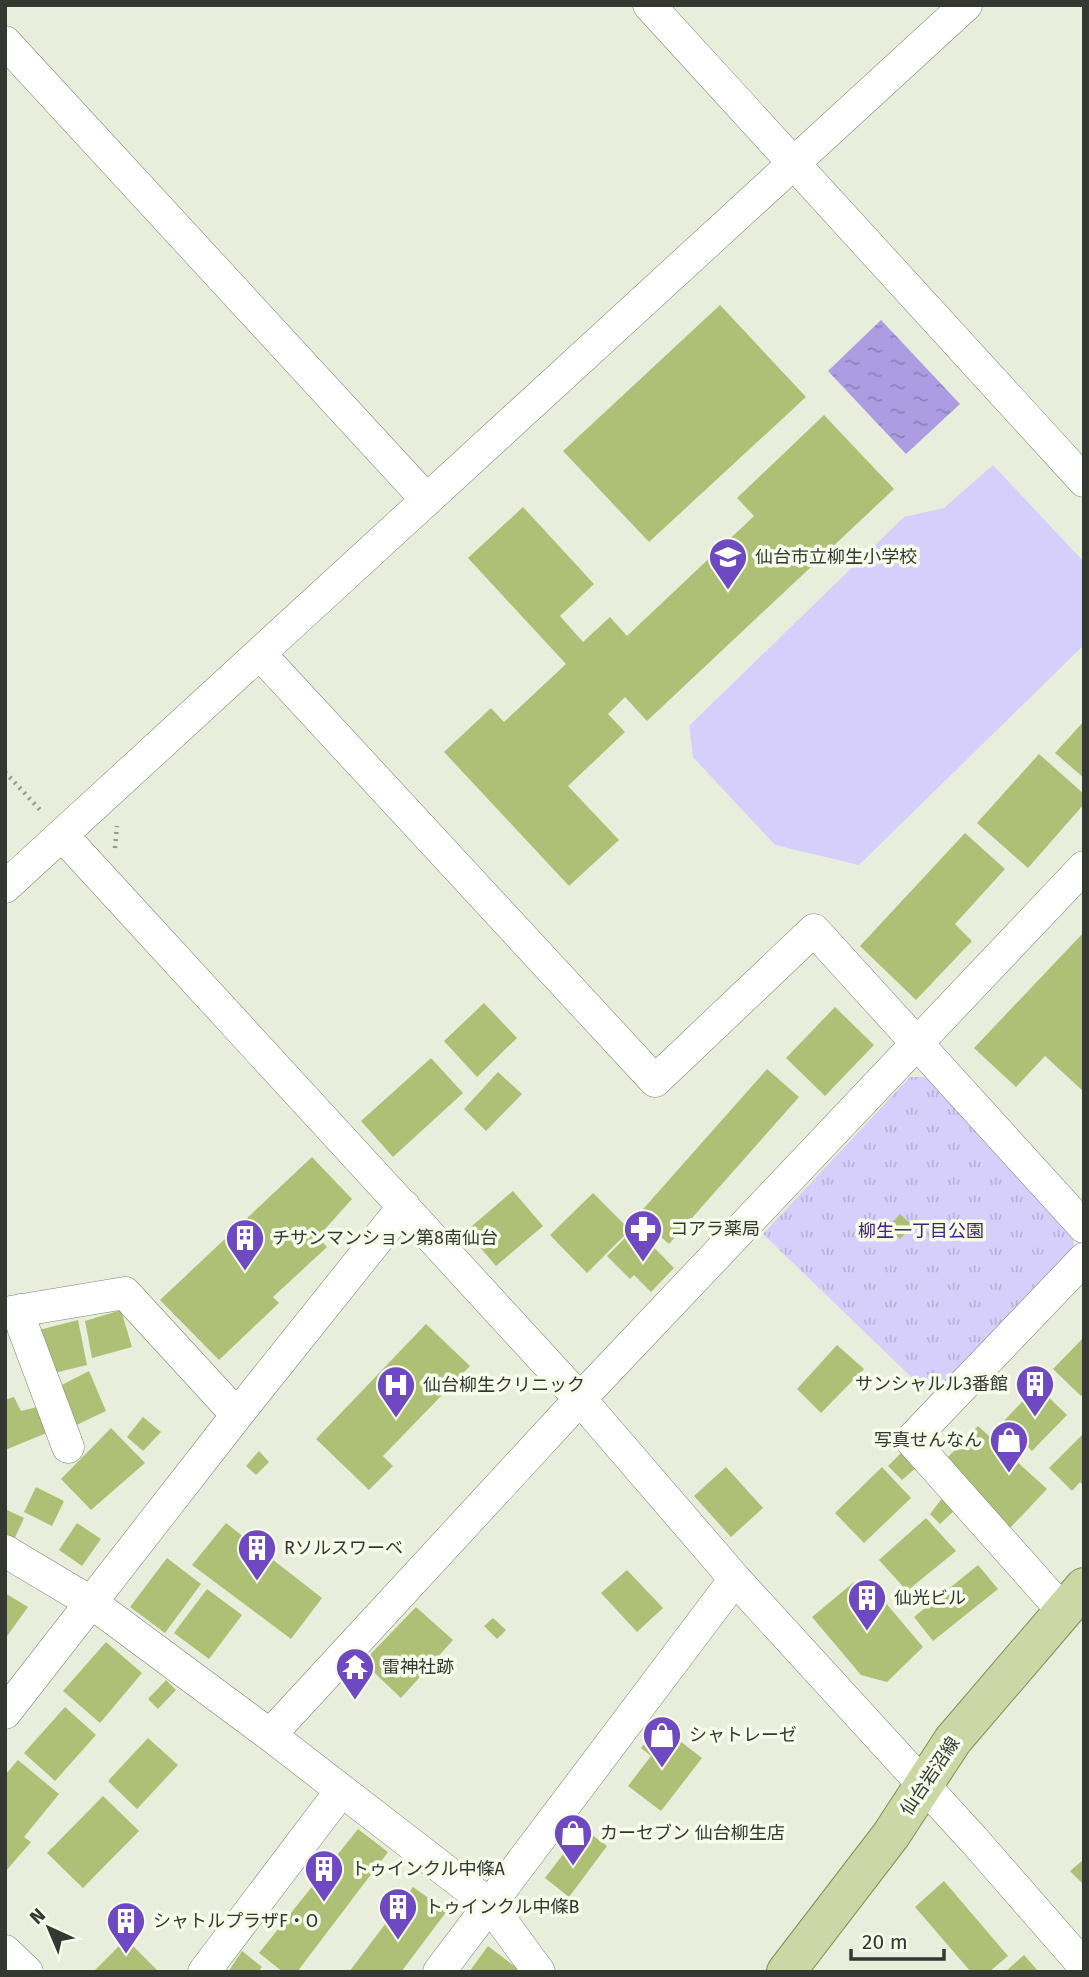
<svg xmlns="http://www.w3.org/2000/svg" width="1089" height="1977" font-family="'Fira Sans','Noto Sans JP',sans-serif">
  <defs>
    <pattern id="grass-tufts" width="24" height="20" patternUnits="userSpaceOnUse" patternTransform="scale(1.75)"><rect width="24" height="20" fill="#d6cefb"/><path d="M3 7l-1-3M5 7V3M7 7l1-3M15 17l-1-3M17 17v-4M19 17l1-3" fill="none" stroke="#b8b2d8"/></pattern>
    <pattern id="water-ripples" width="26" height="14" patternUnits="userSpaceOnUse" patternTransform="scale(1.75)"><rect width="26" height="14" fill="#ac9de3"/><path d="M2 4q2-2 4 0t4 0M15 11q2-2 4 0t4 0" fill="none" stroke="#8d81b9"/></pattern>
  </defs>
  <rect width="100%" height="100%" fill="#e9eedc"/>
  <path fill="url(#grass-tufts)" d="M910 1077H935L1073 1230 1074 1250 933 1398 763 1234Z"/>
  <path fill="#d6cefb" d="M993 465 1084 562V645L859 865 775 845 693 757 689 726 904 517 944 508Z"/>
  <path fill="url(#water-ripples)" d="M881 320 960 404 906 454 828 371Z"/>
  <path fill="#adc075" d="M720 305 806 397 649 542 563 451Z
    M824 415 894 489 647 721 625 697 608 714 625 732 568 786 619 840 569 886 444 752 491 708 504 722 566 664 468 558 523 507 594 584 560 616 583 642 610 617 627 636 754 516 737 498Z
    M1084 721V778L1055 753Z
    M1039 754 1084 794V804L1028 868 977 823Z
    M965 833 1005 869 955 924 972 941 916 1000 860 946Z
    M1084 932V1092L1045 1056 1016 1087 974 1048Z
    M484 1003 517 1038 477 1077 444 1041Z
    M835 1007 874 1045 825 1096 786 1058Z
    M431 1058 463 1093 393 1157 361 1121Z
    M767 1069 799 1097 669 1244 637 1216Z
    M498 1072 522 1094 486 1131 464 1109Z
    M312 1157 352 1199 318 1237 327 1247 273 1297 279 1303 219 1360 160 1300Z
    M513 1191 543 1226 496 1266 466 1231Z
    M593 1193 630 1230 587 1273 550 1235Z
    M900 1214 913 1226 900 1239 888 1227Z
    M635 1228 674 1268 651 1292 634 1275 630 1279 607 1256Z
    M121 1310 132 1347 92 1358 85 1321Z
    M78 1320 87 1365 50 1374 39 1330Z
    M426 1324 470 1366 383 1456 393 1466 369 1490 316 1439Z
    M1084 1337V1394L1081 1396 1053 1369Z
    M837 1345 864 1369 821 1413 797 1389Z
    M89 1371 106 1411 68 1429 50 1391Z
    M1037 1386 1067 1415 1032 1451 1003 1422Z
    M14 1397 21 1411 37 1407 49 1432 5 1450V1400Z
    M143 1417 161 1432 143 1451 127 1437Z
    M978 1426 1047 1489 1009 1529 948 1457Z
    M111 1428 145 1463 91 1510 61 1479Z
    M1084 1433V1486L1080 1482 1072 1491 1049 1468Z
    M259 1451 269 1462 256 1475 246 1466Z
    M903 1451 917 1467 902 1480 888 1466Z
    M726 1467 763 1508 731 1537 694 1496Z
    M882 1467 911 1498 864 1543 835 1513Z
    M36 1487 64 1501 52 1526 24 1512Z
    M943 1497 955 1510 940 1524 930 1514Z
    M5 1509 24 1518 12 1544 5 1541Z
    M926 1518 956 1551 907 1591 879 1560Z
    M77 1523 101 1539 82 1566 59 1550Z
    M226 1523 322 1598 291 1639 192 1565Z
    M167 1558 201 1584 165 1633 130 1607Z
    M978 1565 998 1589 933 1641 914 1617Z
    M627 1570 663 1608 637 1632 601 1593Z
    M854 1582 873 1598 879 1595 923 1647 887 1682 861 1675 812 1617Z
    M207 1589 242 1615 209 1659 174 1633Z
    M5 1593 28 1607 5 1639Z
    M416 1607 453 1640 401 1698 363 1662Z
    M493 1618 506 1630 497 1639 484 1626Z
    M106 1642 142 1673 100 1723 63 1691Z
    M166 1680 176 1690 158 1709 148 1699Z
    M65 1707 96 1735 55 1781 24 1753Z
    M659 1725 702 1758 661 1811 628 1786 651 1756 641 1748Z
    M148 1738 178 1765 137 1809 108 1781Z
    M18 1760 59 1794 24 1837 31 1842 5 1872V1775Z
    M103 1796 139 1831 83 1888 47 1853Z
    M583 1828 607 1846 569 1897 545 1878Z
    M358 1829 388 1852 297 1972H283L259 1953Z
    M1084 1859V1885L1070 1871Z
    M944 1881 1008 1956 989 1972H971L915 1907Z
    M413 1887 447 1911 401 1972H349Z
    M126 1939 159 1972H93Z
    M488 1946 522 1972H469Z
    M242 1951 262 1967 258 1972H228Z
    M1024 1955 1039 1972H1005Z"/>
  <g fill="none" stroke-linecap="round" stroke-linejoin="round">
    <g stroke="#7d8172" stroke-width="33">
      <path id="minor" d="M649 5 1084 481
        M5 42 427 500
        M260 654 655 1081 814 930 1084 1227
        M62 835 580 1399 735 1579 973 1839 1084 1966
        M5 887 966 5
        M21 1310 23 1327 68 1447
        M5 1313 125 1293 237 1415
        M5 1551 92 1603 270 1735 490 1905 539 1972
        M1063 1611 911 1440 1084 1259
        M5 1713 237 1415 404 1206
        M270 1735 580 1399 1084 867
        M5 1951 27 1972
        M204 1972 341 1791
        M439 1972 735 1579"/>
    </g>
    <g stroke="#808e54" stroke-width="40">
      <path id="major" d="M786 1972 891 1835 953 1740 1084 1587"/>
    </g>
    <path stroke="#95988c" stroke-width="4.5" stroke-dasharray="2 5" stroke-linecap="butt" d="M5 772 43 813
      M115 848 117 826"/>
    <use href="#minor" stroke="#fff" stroke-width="32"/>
    <use href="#major" stroke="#cbd7a4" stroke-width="38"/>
  </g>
  <defs>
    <g id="school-pin" transform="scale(2.0125)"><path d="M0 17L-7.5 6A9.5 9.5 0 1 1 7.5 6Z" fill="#6f49c2" stroke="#f6fbea"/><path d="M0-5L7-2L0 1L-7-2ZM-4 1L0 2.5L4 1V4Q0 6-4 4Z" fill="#fff"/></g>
    <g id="pharmacy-pin" transform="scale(2.0125)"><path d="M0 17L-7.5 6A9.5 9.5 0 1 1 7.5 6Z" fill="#6f49c2" stroke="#f6fbea"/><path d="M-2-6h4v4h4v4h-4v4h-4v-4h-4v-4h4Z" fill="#fff"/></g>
    <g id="building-pin" transform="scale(2.0125)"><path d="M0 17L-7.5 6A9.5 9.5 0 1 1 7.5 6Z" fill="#6f49c2" stroke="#f6fbea"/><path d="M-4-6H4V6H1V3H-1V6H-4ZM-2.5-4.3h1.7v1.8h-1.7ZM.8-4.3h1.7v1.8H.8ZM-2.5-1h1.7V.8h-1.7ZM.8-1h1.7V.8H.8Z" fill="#fff"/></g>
    <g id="hospital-pin" transform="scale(2.0125)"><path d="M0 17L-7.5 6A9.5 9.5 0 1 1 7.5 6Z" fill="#6f49c2" stroke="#f6fbea"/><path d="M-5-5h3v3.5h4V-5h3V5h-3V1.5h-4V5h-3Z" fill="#fff"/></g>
    <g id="shop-pin" transform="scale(2.0125)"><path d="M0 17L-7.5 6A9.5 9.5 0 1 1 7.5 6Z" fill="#6f49c2" stroke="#f6fbea"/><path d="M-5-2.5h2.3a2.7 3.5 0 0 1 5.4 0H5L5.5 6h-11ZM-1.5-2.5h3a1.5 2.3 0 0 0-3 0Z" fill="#fff"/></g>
    <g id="temple-pin" transform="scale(2.0125)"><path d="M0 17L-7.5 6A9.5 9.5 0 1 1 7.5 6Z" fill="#6f49c2" stroke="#f6fbea"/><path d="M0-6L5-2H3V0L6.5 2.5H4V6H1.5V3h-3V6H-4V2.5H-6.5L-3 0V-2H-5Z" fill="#fff"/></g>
  </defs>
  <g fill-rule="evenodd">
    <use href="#school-pin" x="728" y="557"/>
    <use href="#pharmacy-pin" x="643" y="1229"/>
    <use href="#building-pin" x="245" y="1238"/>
    <use href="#building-pin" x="1035" y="1384"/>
    <use href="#hospital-pin" x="396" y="1385"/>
    <use href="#shop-pin" x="1009" y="1440"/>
    <use href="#building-pin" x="257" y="1548"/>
    <use href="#building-pin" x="867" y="1598"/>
    <use href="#temple-pin" x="355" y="1667"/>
    <use href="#shop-pin" x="662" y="1735"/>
    <use href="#shop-pin" x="573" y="1833"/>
    <use href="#building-pin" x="324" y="1869"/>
    <use href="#building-pin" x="398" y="1907"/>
    <use href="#building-pin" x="126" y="1921"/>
  </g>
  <g text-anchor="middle" stroke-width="7" stroke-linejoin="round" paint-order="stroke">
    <g font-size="18" fill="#353731" stroke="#f6fbea" text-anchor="start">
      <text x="755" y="563">仙台市立柳生小学校</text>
      <text x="670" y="1235">コアラ薬局</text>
      <text x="272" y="1244">チサンマンション第8南仙台</text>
      <text x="1008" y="1390" text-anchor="end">サンシャルル3番館</text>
      <text x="423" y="1391">仙台柳生クリニック</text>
      <text x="982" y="1446" text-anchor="end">写真せんなん</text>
      <text x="284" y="1554">Rソルスワーベ</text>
      <text x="894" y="1604">仙光ビル</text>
      <text x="382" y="1673">雷神社跡</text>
      <text x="689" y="1741">シャトレーゼ</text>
      <text x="600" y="1839">カーセブン 仙台柳生店</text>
      <text x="351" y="1875">トゥインクル中條A</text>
      <text x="425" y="1913">トゥインクル中條B</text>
      <text x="153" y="1927">シャトルプラザF・O</text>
    </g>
    <g font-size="18" fill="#3f2475" stroke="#f6fbea">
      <text x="921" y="1237">柳生一丁目公園</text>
    </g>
    <g font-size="18" fill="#353731" stroke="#f6fbea">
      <text transform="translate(930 1776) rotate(-56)" y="6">仙台岩沼線</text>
    </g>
  </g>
  <rect width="1089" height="1977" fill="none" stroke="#353731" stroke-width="14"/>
  <g transform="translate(49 1928) rotate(316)" stroke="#f6fbea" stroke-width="5" paint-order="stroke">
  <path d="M0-5L12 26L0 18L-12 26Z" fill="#353731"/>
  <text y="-10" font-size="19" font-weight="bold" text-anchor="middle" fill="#353731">N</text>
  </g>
  <path d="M851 1949v10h93v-10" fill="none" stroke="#353731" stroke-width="3.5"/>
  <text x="862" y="1949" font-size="21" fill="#353731" stroke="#f6fbea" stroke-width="5" paint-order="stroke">20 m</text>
</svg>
